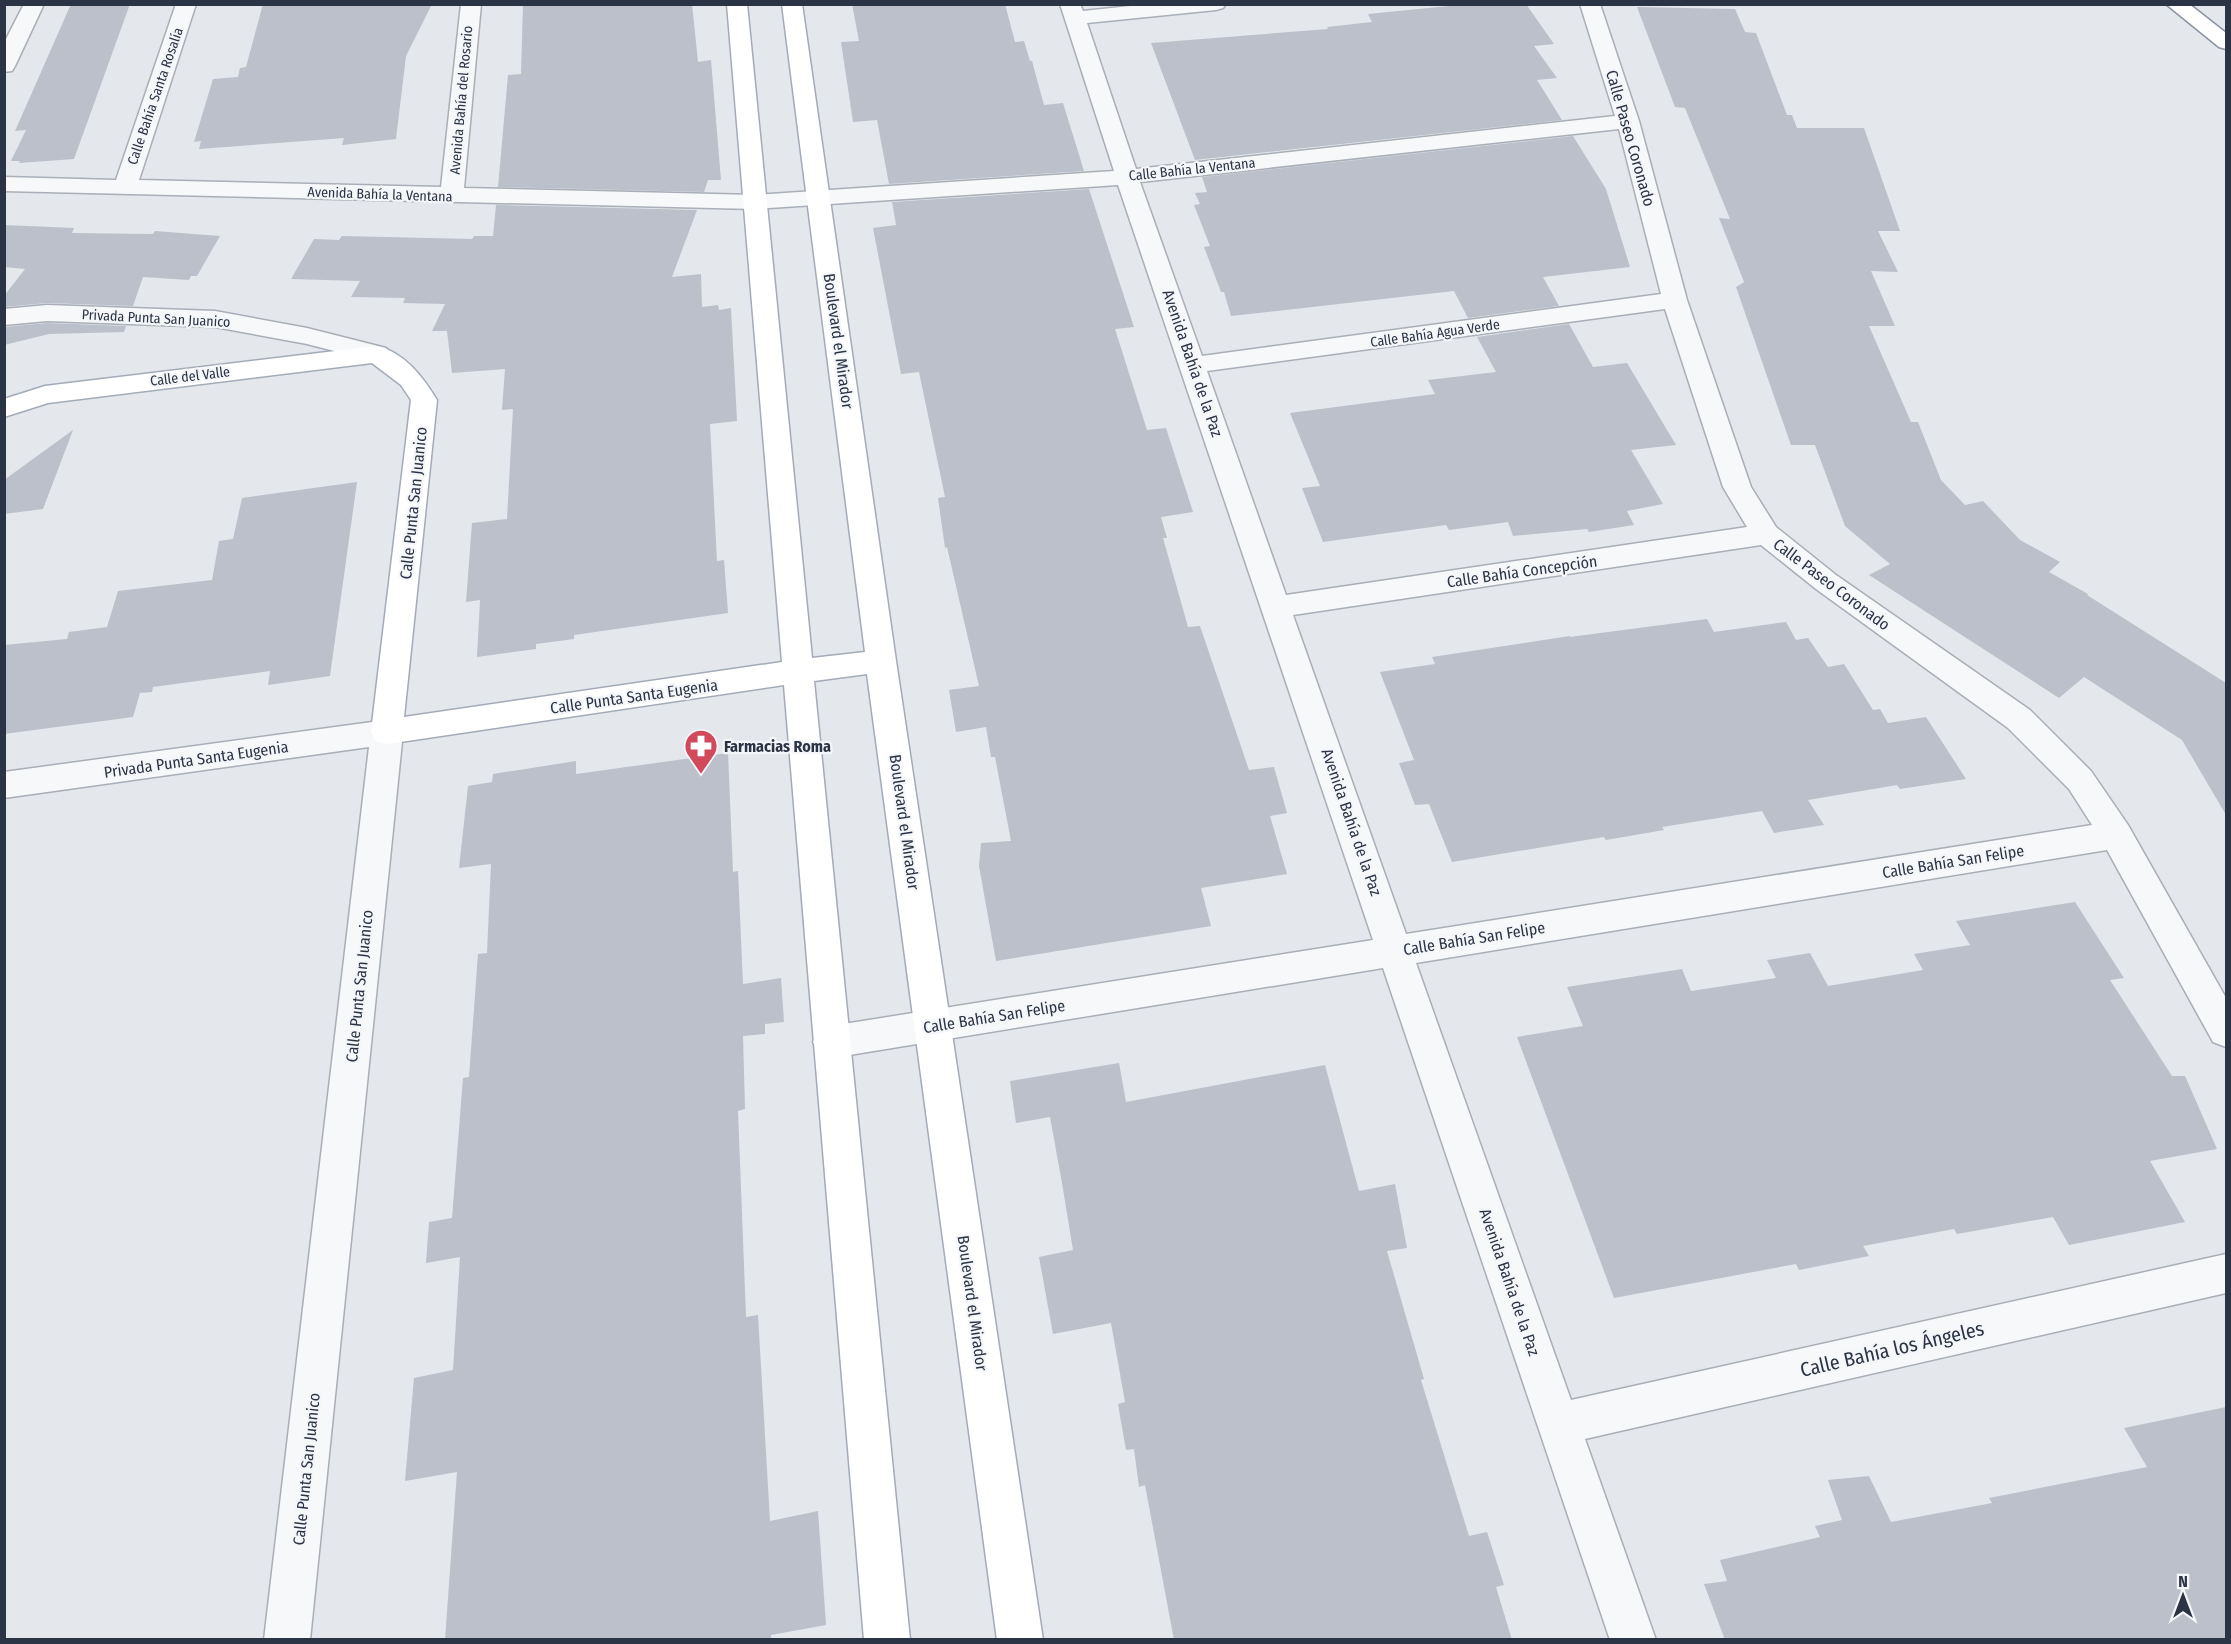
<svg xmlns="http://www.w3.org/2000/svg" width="2231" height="1644" font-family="'Fira Sans Condensed',sans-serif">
  <rect width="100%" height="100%" fill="#e4e7ec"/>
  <path fill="#bbc0ca" d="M71 4H130L74 159 19 163 20 161H11L26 130 15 131Z
    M263 4H432L406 56 396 139 342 145 344 138 199 149 201 141 194 142 213 79 238 77 240 68 246 67Z
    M523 4H692L698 62 711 60 721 180H708L704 192 498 187 508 75 521 74Z
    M852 4H1005L1015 42 1024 41 1030 61H1032L1044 105 1063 103 1084 171 889 184 877 120 853 122 841 42 859 41Z
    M1469 4H1526L1554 44 1534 46 1557 78 1537 80 1562 120 1195 160 1151 43 1328 29 1327 27 1372 22 1368 14Z
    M1637 7 1735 9 1745 32 1756 33 1787 115H1792L1797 128H1864L1900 231H1878L1898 272 1871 271 1895 326H1869L1911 422H1918L1941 480 1965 505 1983 501 2020 540 2060 562 2049 572 2088 594 2087 595 2226 683V815L2182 740 2084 677 2059 698 1869 575 1890 564 1845 526 1815 445H1791L1736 287 1744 282 1719 218 1730 219 1685 108 1675 107Z
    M1573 136 1606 189 1630 267 1543 277 1559 306 1468 318 1454 291 1231 316 1224 292H1221L1204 247 1210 246 1194 205 1200 204 1195 193 1207 192 1202 177Z
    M1089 189 1134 327 1115 329 1147 430 1166 428 1193 512 1161 517 1167 538H1163L1188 627 1200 626 1249 770 1274 767 1287 813 1270 816 1287 874 1201 888 1211 926 996 961 979 866 981 843 1011 841 995 757H991L986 727 956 732 949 690 979 686 947 547 945 548 938 498 945 497 919 372 901 374 873 228 896 225 892 202Z
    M496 205 697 210 672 277 701 274 702 307 718 305 719 310 731 308 737 421 710 424 717 561 724 560 728 613 574 635V639L536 644V649L477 657 480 600 466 602 472 523 507 519 513 409 502 410 505 369 452 373 447 331H432L445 304 403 303 405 298 351 297 360 281 291 279 314 239 339 240 342 236 472 239 474 236H493Z
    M4 225 74 228 72 233 153 234 155 231 220 236 197 276H191L189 280 143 277 133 306 47 303 4 307V296L25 269 4 267Z
    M47 323 126 326 124 332 49 334 4 345V327Z
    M1569 324 1593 367 1627 363 1676 445 1631 450 1663 504 1627 511 1634 525 1589 532 1587 529 1513 536 1508 522 1449 530 1446 525 1323 542 1302 488 1320 486 1290 413 1435 394 1428 380 1496 372 1477 337Z
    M73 430 43 509 4 514V480Z
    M357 482 330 676 268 685 270 671 153 687 152 692 140 693 133 717 4 734V645L67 639 69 632 107 627 118 591 212 580 219 541 233 539 242 498Z
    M1707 619 1714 632 1786 622 1796 640 1808 638 1828 667 1844 664 1873 710 1880 709 1888 723 1926 717 1966 779 1900 789 1897 785 1808 800 1824 825 1774 833 1762 811 1662 827 1664 830 1606 840 1604 837 1452 862 1429 804 1415 805 1399 763 1414 760 1380 672 1435 664 1432 657 1570 636V637Z
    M728 753 733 872 738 871 743 984 781 978 784 1022 765 1024V1034L743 1036 745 1109 738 1111 746 1317 758 1315 770 1521 818 1511 826 1625 771 1635V1640H445L457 1472 405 1481 414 1378 453 1370 460 1257 426 1263 429 1222 452 1218 463 1078 469 1077 478 954 487 953 491 864 459 868 468 786 492 782 493 774 576 761V774Z
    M2075 902 2124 978 2110 980 2172 1076H2185L2217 1149 2150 1161 2185 1222 2069 1245 2053 1217 1957 1234 1954 1229 1863 1246 1869 1256 1799 1270 1796 1264 1614 1298 1517 1037 1583 1026 1567 987 1682 969 1691 991 1776 978 1767 960 1810 953 1828 986 1923 970 1914 954 1970 945 1956 921Z
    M1119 1063 1126 1102 1325 1065 1359 1191 1395 1184 1407 1248 1387 1251 1424 1379 1421 1380 1469 1536 1487 1532 1504 1585 1496 1587 1512 1640H1174L1145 1485 1139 1487 1134 1449 1126 1450 1118 1404 1125 1402 1111 1323 1053 1334 1039 1257 1073 1250 1062 1183 1050 1117 1016 1123 1010 1081Z
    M2226 1407V1640H1725L1704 1584 1727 1581 1720 1560 1820 1537 1815 1526 1842 1520 1828 1480 1869 1476 1891 1522 1992 1503 1989 1498 2147 1467 2124 1428Z"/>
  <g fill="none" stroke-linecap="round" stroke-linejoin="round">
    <g stroke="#a9aeb7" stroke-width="3">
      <path id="minor" d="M24 4H44L15 66 12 71 4 72V43Z
        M176 4H196L139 180 441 187 461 4H481L464 188 755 195 1114 171 1060 4H1080L1083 11 1149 4H1226L1223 8 1216 10 1087 23 1136 169 1615 116 1580 4H1600L1639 121 1687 300 1751 487 1776 527 1836 575 2030 710 2091 771 2128 825 2226 998V1047L2213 1042 2107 850 1416 963 1571 1400 2226 1254V1293L1585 1439 1656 1640H1610L1383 968 831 1058 818 1053 813 1042 818 1031 831 1026 1373 940 1118 185 755 209 4 191V177L116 180ZM1619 129 1661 294 1202 356 1140 182ZM1665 309 1723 487 1747 527 1286 595 1207 371ZM1761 545 1816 589 2008 728 2069 789 2092 825 1406 934 1293 615Z
        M47 305 215 311 307 328 386 348 390 354 386 360 377 362 307 344 215 327 47 321 4 325V309Z
        M387 720 398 723 403 732 310 1640H264L369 747 4 798V772Z"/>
    </g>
    <g stroke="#a3abb8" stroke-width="3">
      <path id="major" d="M727 4H747L812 658 865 652 782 4H802L896 661 1043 1640H997L867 674 814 681 910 1640H864L784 685 387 744 376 741 371 732 411 400 401 385 372 363 48 403 4 417V399L45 386 377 346C405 353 423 377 437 400L404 717 782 662Z"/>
    </g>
    <g stroke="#8b94a3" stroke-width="3">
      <path id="highway" d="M2166 4H2189L2226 33V49L2219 47Z"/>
    </g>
    <use href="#minor" fill="#f7f8fa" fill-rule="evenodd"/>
    <use href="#major" fill="#fff" fill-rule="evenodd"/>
    <use href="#highway" fill="#fff" fill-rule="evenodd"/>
  </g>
  <defs>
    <g id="pharmacy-pin" transform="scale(1.725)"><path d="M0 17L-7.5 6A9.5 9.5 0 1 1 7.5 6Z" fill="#d1495b" stroke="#f4f6f9"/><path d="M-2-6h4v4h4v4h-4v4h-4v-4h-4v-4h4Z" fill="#fff"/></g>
  </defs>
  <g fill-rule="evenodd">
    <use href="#pharmacy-pin" x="701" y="746"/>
  </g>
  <g text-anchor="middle" stroke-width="4.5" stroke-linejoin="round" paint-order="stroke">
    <g font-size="14" fill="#2b3445" stroke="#f4f6f9">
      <text transform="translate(155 96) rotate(-71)" y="5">Calle Bahía Santa Rosalía</text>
      <text transform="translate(461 100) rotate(-85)" y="5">Avenida Bahía del Rosario</text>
      <text transform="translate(1192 169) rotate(-6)" y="5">Calle Bahía la Ventana</text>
      <text transform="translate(380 194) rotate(2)" y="5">Avenida Bahía la Ventana</text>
      <text transform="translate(156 318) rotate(3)" y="5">Privada Punta San Juanico</text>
      <text transform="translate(1435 333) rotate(-8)" y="5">Calle Bahía Agua Verde</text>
      <text transform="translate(190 376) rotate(-7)" y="5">Calle del Valle</text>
    </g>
    <g font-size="16" fill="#2b3445" stroke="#f4f6f9">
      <text transform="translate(1631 138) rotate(74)" y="6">Calle Paseo Coronado</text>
      <text transform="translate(839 341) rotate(82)" y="6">Boulevard el Mirador</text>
      <text transform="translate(1193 363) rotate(71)" y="6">Avenida Bahía de la Paz</text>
      <text transform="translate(413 503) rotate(-84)" y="6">Calle Punta San Juanico</text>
      <text transform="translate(1522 571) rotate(-8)" y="6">Calle Bahía Concepción</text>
      <text transform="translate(1832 584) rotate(37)" y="6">Calle Paseo Coronado</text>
      <text transform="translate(634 696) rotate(-8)" y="6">Calle Punta Santa Eugenia</text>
      <text transform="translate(196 759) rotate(-8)" y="6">Privada Punta Santa Eugenia</text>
      <text transform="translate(905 822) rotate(82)" y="6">Boulevard el Mirador</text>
      <text transform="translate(1352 822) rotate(71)" y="6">Avenida Bahía de la Paz</text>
      <text transform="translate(1953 861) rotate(-9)" y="6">Calle Bahía San Felipe</text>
      <text transform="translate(1474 938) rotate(-9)" y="6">Calle Bahía San Felipe</text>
      <text transform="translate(359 986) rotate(-84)" y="6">Calle Punta San Juanico</text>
      <text transform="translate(994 1016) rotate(-9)" y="6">Calle Bahía San Felipe</text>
      <text transform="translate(1510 1282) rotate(71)" y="6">Avenida Bahía de la Paz</text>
      <text transform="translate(973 1303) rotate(82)" y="6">Boulevard el Mirador</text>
      <text transform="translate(306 1469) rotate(-84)" y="6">Calle Punta San Juanico</text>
    </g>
    <g font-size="16" font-weight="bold" fill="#2b3445" stroke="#f4f6f9" text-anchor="start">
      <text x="724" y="752">Farmacias Roma</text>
    </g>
    <g font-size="20" fill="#2b3445" stroke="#f4f6f9">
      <text transform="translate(1892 1349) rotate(-13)" y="7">Calle Bahía los Ángeles</text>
    </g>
  </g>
  <rect width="2231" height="1644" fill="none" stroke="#2b3445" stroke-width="12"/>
  <g transform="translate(2183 1596)" stroke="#f4f6f9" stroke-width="4.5" paint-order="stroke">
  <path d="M0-4.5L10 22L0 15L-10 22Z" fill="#2b3445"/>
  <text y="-9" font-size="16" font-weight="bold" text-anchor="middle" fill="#2b3445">N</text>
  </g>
</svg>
